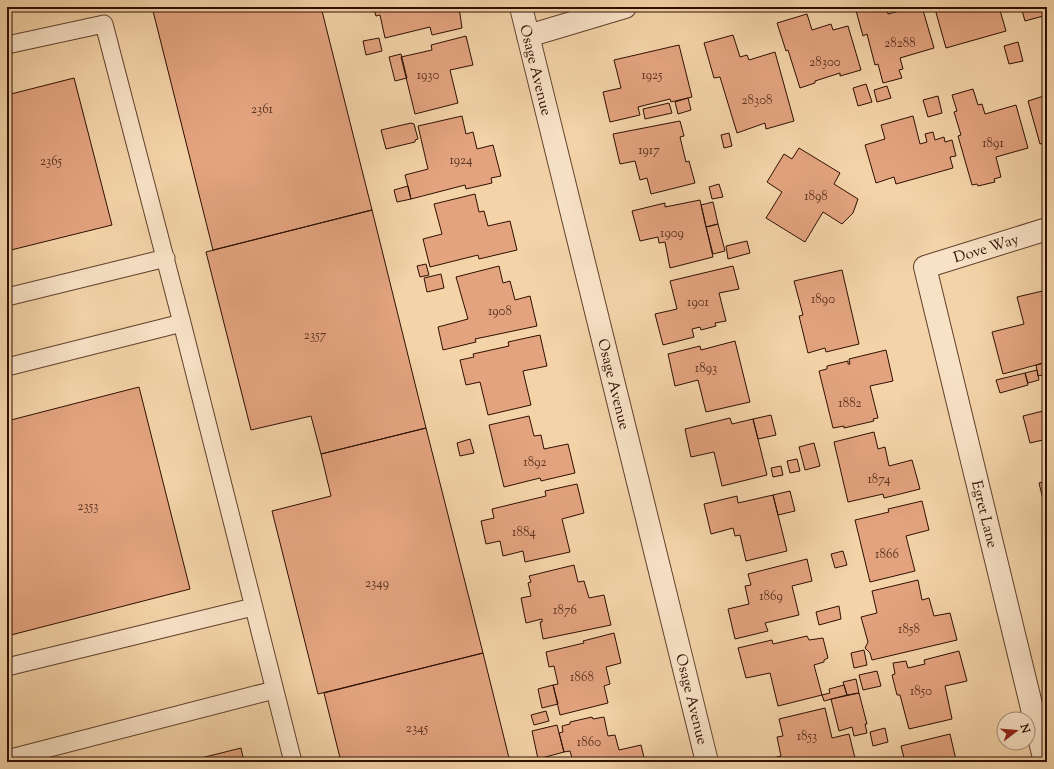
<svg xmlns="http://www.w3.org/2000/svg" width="1054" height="769" font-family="'Sorts Mill Goudy',serif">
  <rect width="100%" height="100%" fill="#f4d3a8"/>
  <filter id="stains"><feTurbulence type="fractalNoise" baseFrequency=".005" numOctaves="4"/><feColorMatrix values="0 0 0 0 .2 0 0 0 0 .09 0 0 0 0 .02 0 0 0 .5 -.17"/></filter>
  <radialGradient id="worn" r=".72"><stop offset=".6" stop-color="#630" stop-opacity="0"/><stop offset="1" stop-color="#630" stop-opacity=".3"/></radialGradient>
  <path fill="#e3a37f" stroke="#2e0f02" d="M152 7H321L372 210 213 250Z
    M368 7H459L462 28 432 35 430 27 385 38 380 15 376 16 374 9 368 10Z
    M855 7H886L888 14 914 7H922L934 48 900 58 903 69 899 70 902 78 883 83 878 64 875 65 867 34 863 36Z
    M942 7H999L1006 31 946 48 935 9Z
    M1021 7H1047V15L1025 21Z
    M807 14 812 30 831 24 833 30 848 26 861 70 840 76V73L815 81V83L800 88 788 50 786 51 777 23Z
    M733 35 740 57 747 55 749 60 775 52 794 121 766 129 765 123 737 133 720 77 714 78 704 43Z
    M466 36 473 65 450 70 458 103 415 114 401 57 432 50 431 45Z
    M379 38 382 51 366 55 363 41Z
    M1018 42 1023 61 1009 64 1004 46Z
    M679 45 692 97 671 102 670 99 638 107 640 115 610 122 603 92 621 88 614 60Z
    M401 54 407 78 395 81 389 57Z
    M74 78 112 225 7 251V95Z
    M866 84 872 102 858 106 853 88Z
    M887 86 891 98 877 102 874 90Z
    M973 89 978 105 982 104 985 114 1016 105 1028 148 996 157 1001 177 994 179 995 182 978 186 977 184 972 185 958 136 961 135 954 112 957 111 952 95Z
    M1047 95V142L1040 144 1028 101Z
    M938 96 942 113 928 117 923 100Z
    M688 98 691 110 678 114 675 102Z
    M669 103 672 113 645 119 643 109Z
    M462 116 466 134 473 132 477 149 493 145 501 176 491 178 492 183 466 189 465 185 411 199 405 175 428 169 418 126Z
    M913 116 920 144 927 142 925 134 933 132 935 140 944 137 945 142 952 140 956 156 950 157 953 168 896 184 894 177 876 183 865 145 885 139 881 125Z
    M680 121 684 136 680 137 686 162 689 161 695 183 651 194 647 178 640 180 635 161 620 164 613 134Z
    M411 123 414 124 418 139 415 140V142L386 149 381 130Z
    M729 133 732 146 724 148 721 135Z
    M799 148 840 173 834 184 858 199 853 213 842 224 823 212 805 242 766 218 782 192 767 182 784 154 792 159Z
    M719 184 723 197 712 199 709 187Z
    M408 186 411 199 397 202 394 190Z
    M475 194 479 212 484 211 488 226 510 221 517 250 479 259 478 255 430 267 423 239 442 234 434 204Z
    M700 200 713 257 670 268 665 242 659 243 658 237 640 241 632 211 665 203V207Z
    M713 202 718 224 706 227 701 205Z
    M372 210 426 428 321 454 311 416 251 430 206 252Z
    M718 224 725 251 713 254 706 227Z
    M747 241 750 253 728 259 726 246Z
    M426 264 429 275 420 277 417 266Z
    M499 266 503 283 510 281 515 300 530 296 537 326 475 339 476 342 443 350 438 327 468 319 456 277Z
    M733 266 739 289 719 293 726 321 715 323 716 326 701 330 700 327 692 329 694 337 663 345 655 314 677 309 670 281Z
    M842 270 859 344 826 352 825 348 808 353 799 316 803 315 794 281Z
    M441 274 444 288 427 292 424 278Z
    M1047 290V362L1003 374 992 332 1024 324 1017 297Z
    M540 335 547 366 523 371 531 405 488 415 480 382 466 385 460 360 474 357 473 354 509 346 508 342Z
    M735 341 750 402 706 412 698 380 675 386 668 354 700 346 701 350Z
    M886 350 893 381 870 386 878 418 873 419 874 421 844 428V426L833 428 819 371 827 369V366L848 361V364H850L849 359Z
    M1047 362V374L1038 376 1036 365Z
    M1037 370 1039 380 1028 383 1025 373Z
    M1025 373 1028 385 1000 393 996 380Z
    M139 387 190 589 7 636V421Z
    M1047 410V439L1030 443 1023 416Z
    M771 415 776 435 758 439 753 419Z
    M529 416 534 436 541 435 544 449 568 444 575 473 541 481 540 478 504 487 489 425Z
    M730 418 732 424 753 419 767 475 722 486 714 452 691 457 685 429Z
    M426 428 483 653 318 694 272 511 331 496 321 454Z
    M874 432 878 449 885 447 889 466 912 460 920 489 884 498 883 494 848 502 834 442Z
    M470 439 474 453 460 456 457 443Z
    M814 443 820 466 805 470 799 447Z
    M797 459 800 471 790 473 787 461Z
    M781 466 783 475 773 477 771 468Z
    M1047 481V512H1046L1039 483Z
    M577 484 584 513 562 519 570 552 525 562 523 551 503 556 500 541 486 544 481 521 494 518 492 509 546 496 545 491Z
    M790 491 795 511 778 515 773 495Z
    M773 495 787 551 746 561 740 535 735 536 733 528 711 534 704 504 737 496 738 503Z
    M922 501 929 530 906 536 915 571 870 582 855 520 889 512 888 509Z
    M843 551 847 565 835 568 831 554Z
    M807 559 812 581 792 586 799 615 765 623 768 631 735 639 728 609 749 604 745 586 751 585 748 574Z
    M574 565 578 582 584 581 589 598 604 595 611 625 543 639 540 622H542V619L526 623 521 598 531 596 528 583 531 582 529 576Z
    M918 580 922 600 929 598 934 616 950 613 957 640 872 660 870 653 865 648 868 642 861 617 877 613 872 591Z
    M839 606 841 619 819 625 816 612Z
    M614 633 621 663 606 667 610 684 604 686 608 703 560 715 553 685 558 684 554 666 549 667 546 652 584 643 583 641Z
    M807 636 809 640 823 638 828 658 824 660V662L814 665 822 695 778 706 770 673 746 678 738 648 772 640 773 644Z
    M864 650 867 665 854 668 851 653Z
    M959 651 967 681 945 686 952 719 909 729 900 695H897L892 675 895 674 893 663 906 661 908 668 925 664 924 660Z
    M483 653 510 762H341L324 693Z
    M877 671 881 686 863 690 859 675Z
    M856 679 859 693 847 695 843 682Z
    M553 685 558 704 542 708 538 689Z
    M844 685 847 695 824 701 822 695 830 693 829 689Z
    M859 693 867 724H865L867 733 854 736 852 727 839 731 831 699Z
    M825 708 832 738 849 734 856 762H766V760L781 756 777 737 783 736 779 719Z
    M546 711 549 721 534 725 531 715Z
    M592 717 593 719 604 717 608 736 615 735 619 750 641 745 645 762H573L570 751 564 752 559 733 563 732 562 726 570 724V722Z
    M557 725 564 752 538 759 532 731Z
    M885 728 888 742 873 746 870 732Z
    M950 734 956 760 962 758V762H905L901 746Z
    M241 748 244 762H185Z"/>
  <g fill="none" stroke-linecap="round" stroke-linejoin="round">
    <g stroke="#60402c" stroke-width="19">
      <path id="lane" d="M7 45 104 24 182 323 293 762
        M7 297 166 258
        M7 367 182 323
        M7 667 253 607
        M7 759 274 690"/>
    </g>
    <g stroke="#60402c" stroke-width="24">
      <path id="street" d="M521 7 707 762
        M528 36 625 7
        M1045 762 925 267 1047 229"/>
    </g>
    <use href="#lane" stroke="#f8e2c6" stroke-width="17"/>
    <use href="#street" stroke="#f8e2c6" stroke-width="22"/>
  </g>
  <g text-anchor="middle" stroke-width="3" stroke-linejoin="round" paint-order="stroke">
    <g font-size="13" fill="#5b3421">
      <text x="900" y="47">28288</text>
      <text x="825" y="66">28300</text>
      <text x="428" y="79">1930</text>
      <text x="652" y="79">1925</text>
      <text x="757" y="104">28308</text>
      <text x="262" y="113">2361</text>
      <text x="993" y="147">1891</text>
      <text x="649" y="154">1917</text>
      <text x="461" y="164">1924</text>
      <text x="51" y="165">2365</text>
      <text x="816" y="200">1898</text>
      <text x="672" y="237">1909</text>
      <text x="823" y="303">1890</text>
      <text x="698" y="306">1901</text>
      <text x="500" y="315">1908</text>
      <text x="315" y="339">2357</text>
      <text x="706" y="372">1893</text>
      <text x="850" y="407">1882</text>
      <text x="535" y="466">1892</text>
      <text x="879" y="483">1874</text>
      <text x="88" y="510">2353</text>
      <text x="524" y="536">1884</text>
      <text x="887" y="558">1866</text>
      <text x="377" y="587">2349</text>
      <text x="771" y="600">1869</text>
      <text x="565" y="614">1876</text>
      <text x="909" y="633">1858</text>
      <text x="582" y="681">1868</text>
      <text x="921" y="695">1850</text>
      <text x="417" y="732">2345</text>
      <text x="807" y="740">1853</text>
      <text x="589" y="746">1860</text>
    </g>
    <g font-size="15" fill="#2e0f02" stroke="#f8e2c6">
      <text transform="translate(536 70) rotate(76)" y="5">Osage Avenue</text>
      <text transform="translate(986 248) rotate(-17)" y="5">Dove Way</text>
      <text transform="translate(614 384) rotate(76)" y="5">Osage Avenue</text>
      <text transform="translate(985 514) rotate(76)" y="5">Egret Lane</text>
      <text transform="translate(692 699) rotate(76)" y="5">Osage Avenue</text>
    </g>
  </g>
  <rect width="1054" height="769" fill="none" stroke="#f4d3a8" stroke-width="24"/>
  <rect x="8" y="8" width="1038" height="753" fill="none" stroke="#2e0f02" stroke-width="2"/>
  <rect x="12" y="12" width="1030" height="745" fill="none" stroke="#2e0f02"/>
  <g transform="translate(1016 731) rotate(74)"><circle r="19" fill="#f8e2c6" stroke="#a78e78"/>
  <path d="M0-3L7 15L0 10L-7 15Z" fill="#8f2418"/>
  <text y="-6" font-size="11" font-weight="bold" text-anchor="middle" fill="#2e0f02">N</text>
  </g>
  <rect width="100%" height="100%" filter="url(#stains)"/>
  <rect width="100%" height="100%" fill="url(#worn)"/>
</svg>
